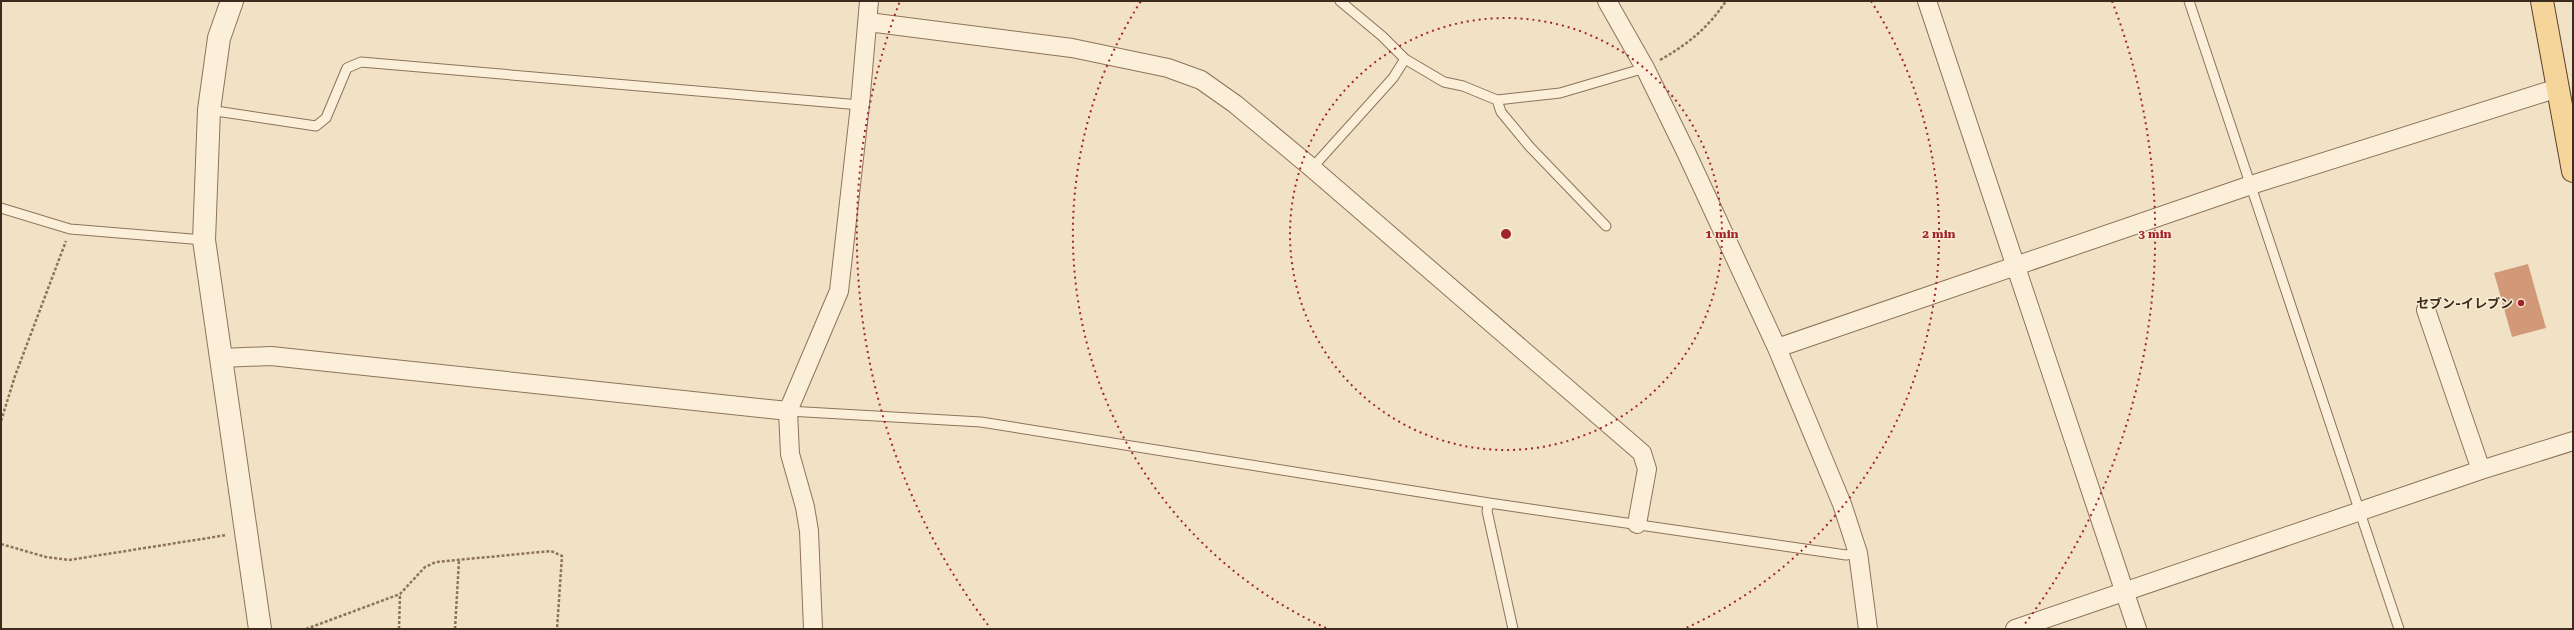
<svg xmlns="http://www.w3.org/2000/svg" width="2574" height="630" font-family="'Roboto Serif','Noto Sans JP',serif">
  <rect width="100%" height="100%" fill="#f1e2c5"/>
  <path fill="#d29979" d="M2528 264 2546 328 2512 337 2494 273Z"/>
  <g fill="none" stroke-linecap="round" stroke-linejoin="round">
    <g stroke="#8e7359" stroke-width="11">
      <path id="service" d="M1340 1 1382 36 1405 59 1444 82 1463 86 1497 100 1560 93 1645 68
        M2189 1 2399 629
        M1497 100 1501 112 1530 147 1606 226
        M209 110 316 126 326 118 347 68 361 62 860 105
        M1312 168 1393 78 1405 59
        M1 208 70 229 204 240
        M788 411 981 422 1489 503 1846 555 1858 553
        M1489 503 1487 511 1513 629"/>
    </g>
    <g stroke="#8e7359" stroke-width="20">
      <path id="minor" d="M1607 1 1645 68 1686 152 1777 348 1842 504 1858 553 1868 629
        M1927 1 2137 629
        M868 22 1072 48 1168 68 1201 80 1235 104 1312 168 1642 453 1647 469 1637 524
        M2426 310 2481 470
        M1777 348 2251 185 2558 88
        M221 358 271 356 788 411
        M813 629 809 531 805 507 790 454 788 411 839 291 860 105 869 1
        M2015 629 2481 470 2573 441"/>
    </g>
    <g stroke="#8e7359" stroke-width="24">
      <path id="tertiary" d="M232 1 219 38 209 110 204 240 260 629"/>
    </g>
    <g stroke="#5c412e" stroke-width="24">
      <path id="primary" d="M2542 1 2573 171"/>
    </g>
    <path stroke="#8e7359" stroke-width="2.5" stroke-dasharray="3 2" stroke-linecap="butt" d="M1660 60C1688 44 1708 28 1726 1
      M1 421 15 376 66 241
      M1 544 46 557 69 560 227 535
      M306 629 400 594 425 567 436 562 551 551 562 556 557 629
      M399 629 400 594
      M455 629 459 560"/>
    <use href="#service" stroke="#fbefd9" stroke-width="9"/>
    <use href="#minor" stroke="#fbefd9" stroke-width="18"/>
    <use href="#tertiary" stroke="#fbefd9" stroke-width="22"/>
    <use href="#primary" stroke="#f6d59b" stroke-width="22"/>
  </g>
  <g fill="none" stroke="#a2252c" stroke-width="2" stroke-dasharray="2 4">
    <circle cx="1506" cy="234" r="216"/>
    <path d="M1326 628A433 433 0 0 1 1141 1M1871 1A433 433 0 0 1 1686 628"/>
    <path d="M988 625A649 649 0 0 1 900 1M2112 1A649 649 0 0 1 2024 625"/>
  </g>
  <circle fill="#a2252c" stroke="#f8ecd5" stroke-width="1.5" cx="2521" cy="303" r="4"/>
  <g text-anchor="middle" stroke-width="3" stroke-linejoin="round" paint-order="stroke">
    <g font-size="13" font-weight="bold" fill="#3d2c1e" stroke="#f8ecd5" text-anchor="end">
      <text x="2513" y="308">セブン-イレブン</text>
    </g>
  </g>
  <circle cx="1506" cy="234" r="6" fill="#a2252c" stroke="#f8ecd5" stroke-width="2"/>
  <g font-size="12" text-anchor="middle" font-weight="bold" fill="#a2252c" stroke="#f8ecd5" stroke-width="3" stroke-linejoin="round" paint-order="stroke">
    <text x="1722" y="238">1 min</text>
    <text x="1939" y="238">2 min</text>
    <text x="2155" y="238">3 min</text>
  </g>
  <rect width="2574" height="630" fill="none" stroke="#3d2c1e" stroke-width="4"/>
</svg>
